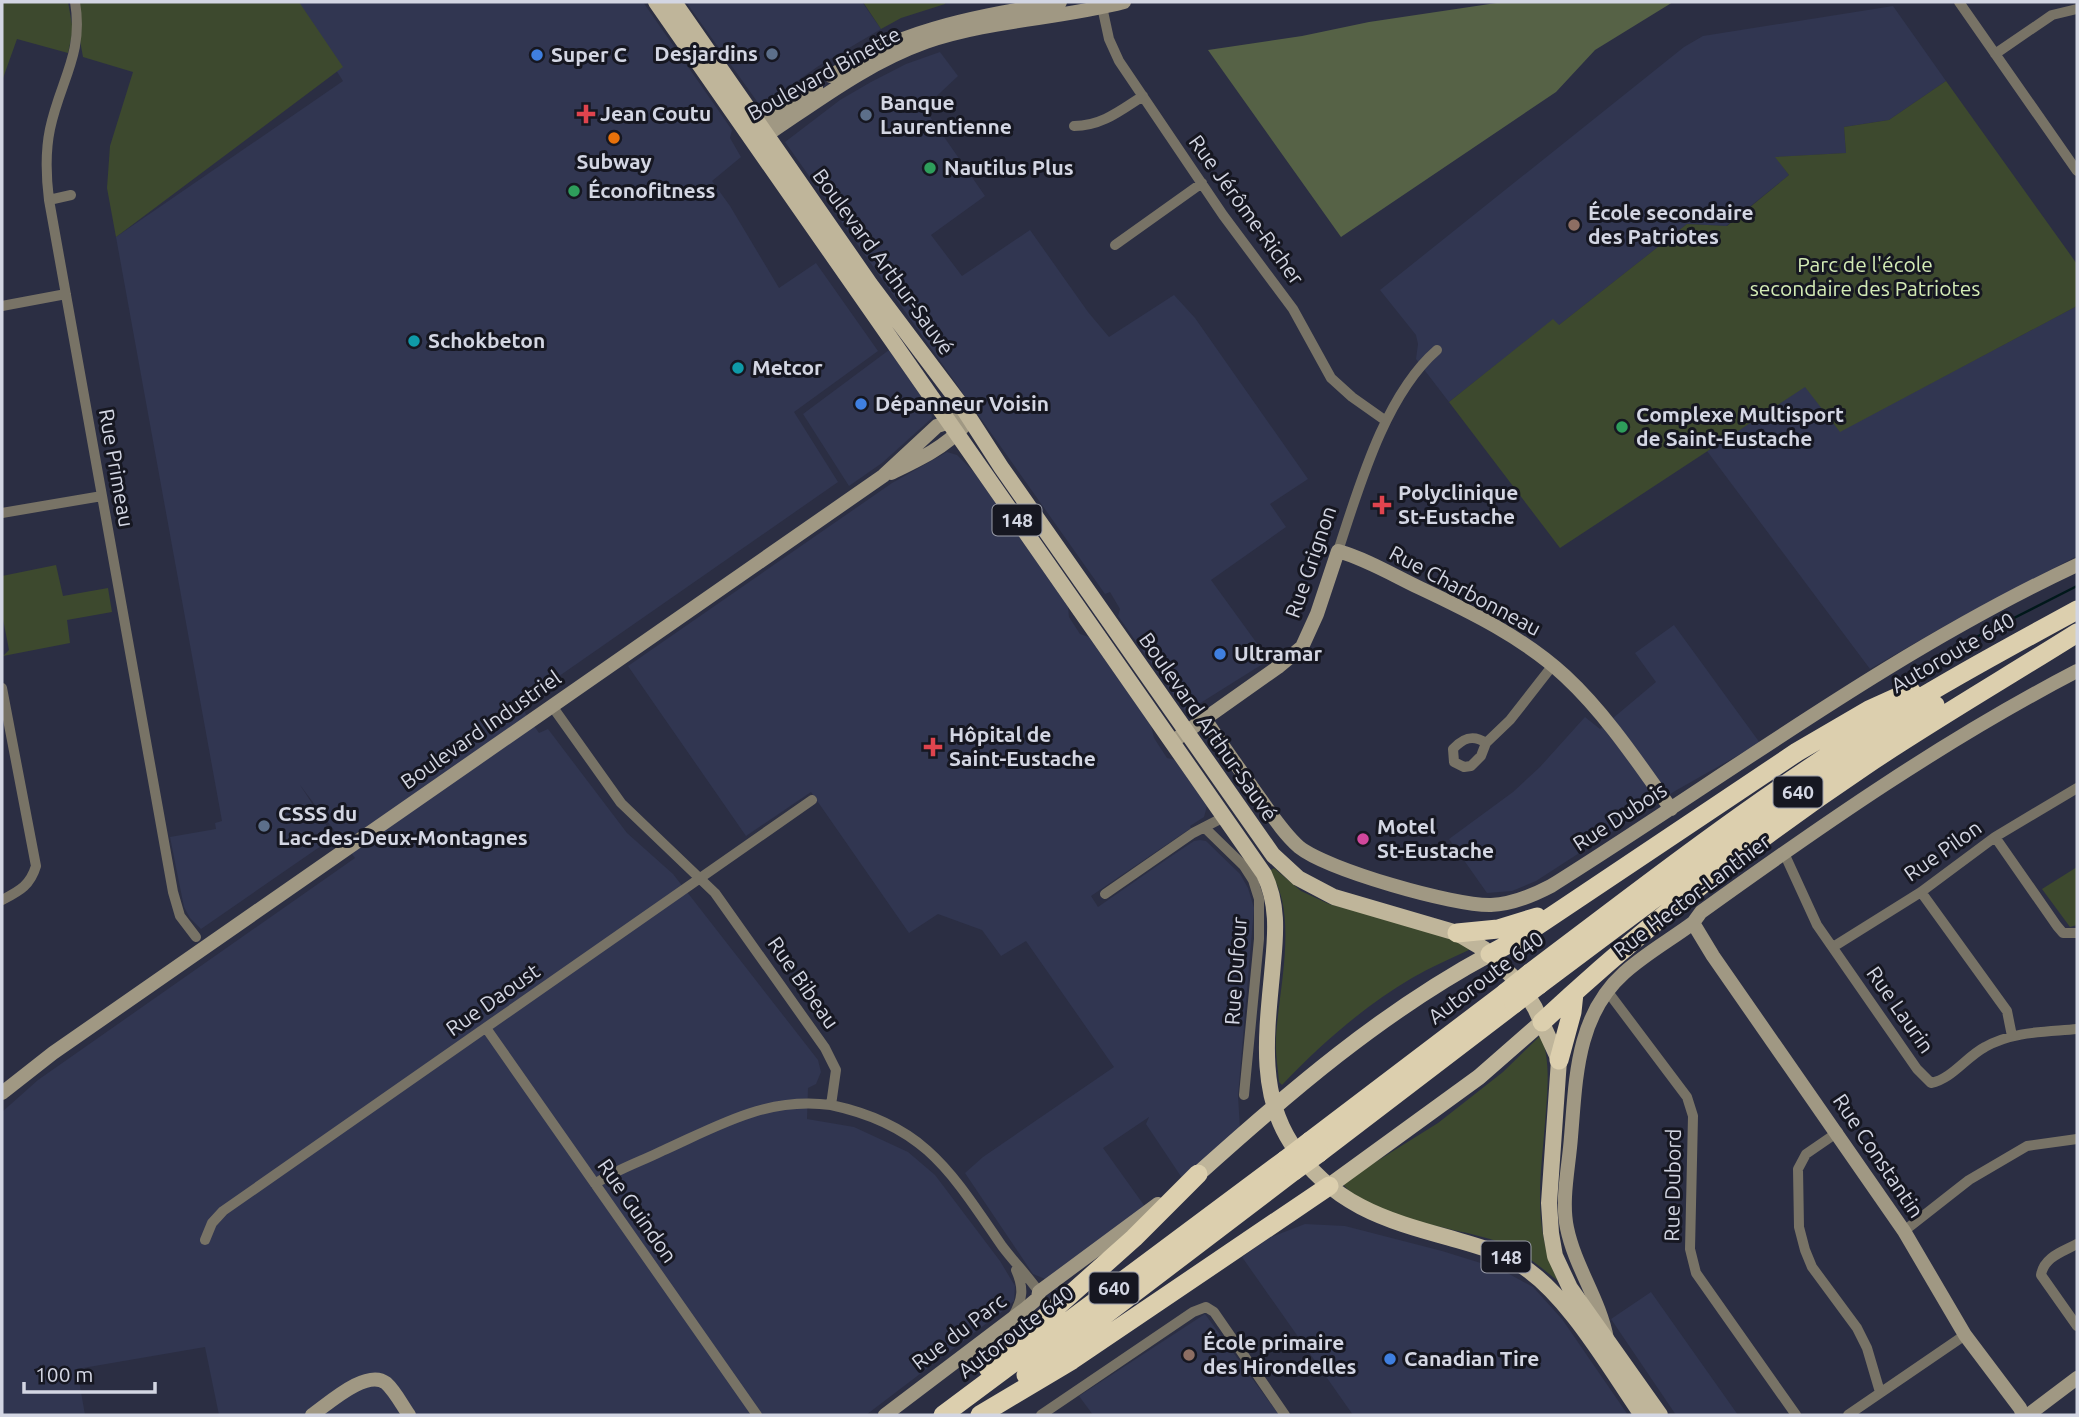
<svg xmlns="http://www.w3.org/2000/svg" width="2079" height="1417" font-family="Ubuntu,sans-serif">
  <rect width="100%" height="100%" fill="#2b2e43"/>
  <path fill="#313651" d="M292 2H643L732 130 730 138 741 157 712 181 730 206 779 288 816 263 878 351 794 412 838 482 519 704 539 733 548 729 627 833 673 874 818 1060 821 1072 816 1084 808 1088 807 1119 854 1127 908 1152 935 1175 1000 1261 1015 1286 1014 1301 1004 1310 866 1415H219L205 1347 77 1369 85 1415H2V1112L38 1080 355 858 300 785 334 837 201 929 190 918 184 907 170 837 216 829 215 823 222 821 116 237 343 81Z
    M686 2H862L881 29 817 67 761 107Z
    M1893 6 1946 81 1889 120 1844 127 1846 153 1776 157 1789 175 1726 226 1687 224 1558 326 1553 320 1449 402 1416 359 1418 344 1416 335 1380 290 1684 47 1703 36Z
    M940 52 958 76 924 108 985 196 931 235 962 276 1030 230 1088 312 1109 337 1174 295 1195 318 1308 479 1270 504 1286 527 1211 580 1269 660 1186 712 1118 616 1120 609 1110 592 1105 594 785 142 840 100 871 82 906 64Z
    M2077 306V556L1950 623 1870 669 1707 451 1805 386 1840 431Z
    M889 350 931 410 932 418 882 463 849 486 803 414Z
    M947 452 957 455 975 473 1068 606 1069 617 1080 634 1089 637 1151 725 1154 738 1167 758 1175 760 1207 806 1204 817 1190 826 1191 828 1091 896 1098 907 1167 859 1194 841 1200 840 1206 841 1240 874 1248 888 1254 908 1238 1096 1240 1128 1182 1178 1146 1124 1149 1117 1103 1148 1146 1208 1049 1278 1045 1279 1033 1274 965 1173 983 1157 1114 1067 1026 941 1001 956 982 930 938 914 909 933 811 792 746 836 628 666 892 483Z
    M1674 625 1760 743 1675 791 1536 881 1512 891 1487 893 1449 839 1513 792 1540 767 1585 717 1600 729 1656 682 1635 653Z
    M1305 1224 1345 1226 1442 1251 1500 1269 1533 1287 1562 1319 1628 1415H1353L1242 1257 1269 1238Z
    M1651 1292 1738 1415H1676L1611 1319Z
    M1205 1314 1279 1415H1093L1079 1396Z"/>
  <path fill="#3d492e" d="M2 2H68L73 30 68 53 17 39 2 81Z
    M73 2H299L343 67 116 237 107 188 110 146 133 72 83 57Z
    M863 2H945V4L901 18 881 29Z
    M1946 81 2077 264V306L1840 432 1805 387 1560 548 1449 402 1553 319 1559 325 1687 224 1727 226 1789 175 1775 157 1846 153 1844 127 1889 120Z
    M56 565 63 596 108 588 112 612 67 620 70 643 3 656 9 650 2 614V576Z
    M2077 867V925L2070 927 2042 889Z
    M1274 868 1301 891 1329 904 1443 933 1471 949C1452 958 1431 967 1412 978 1363 1007 1321 1044 1282 1085L1279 1082C1278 1068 1275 1053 1276 1038 1278 992 1300 911 1269 871Z
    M1541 1035C1550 1060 1548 1084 1546 1110 1542 1172 1530 1223 1558 1281 1539 1266 1521 1250 1499 1242 1455 1226 1371 1221 1342 1183L1438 1123 1503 1072Z"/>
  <path fill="#566246" d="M1503 2H1673L1595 50 1556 92 1341 237 1208 50 1302 36 1369 22Z"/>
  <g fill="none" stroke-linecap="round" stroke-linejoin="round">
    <path stroke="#00181a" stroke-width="2.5" d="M1935 658 2077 586"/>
    <path stroke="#787366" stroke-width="10" d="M75 2C84 54 60 81 50 129 45 153 46 176 49 200L173 892 180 916 196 937
      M1101 2 1109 39 1119 61 1223 215 1293 309 1331 378 1352 397 1386 421
      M1959 2 2077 171
      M1995 54 2052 15 2077 9
      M1074 126C1102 126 1121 110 1143 96
      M49 200 71 195
      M1115 245 1202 183
      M2 306 66 294
      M2 513 102 496
      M1338 551C1359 487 1385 395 1437 350
      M2 688 36 866C30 886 19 891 2 900
      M552 706 621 803 715 893 825 1048 836 1070 831 1105C925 1125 951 1172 1002 1246 1014 1262 1028 1276 1039 1292
      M1486 743C1473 734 1463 738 1453 749L1454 762 1464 767 1471 766 1481 756 1486 743 1510 720 1553 665
      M1205 828 1244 866 1253 880 1259 899V939L1244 1095
      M1995 837 2057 926 2063 933H2077
      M1784 853 1817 925 1917 1069 1931 1083C1952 1079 1966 1057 1985 1047 2013 1031 2046 1032 2077 1029
      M1921 892 2007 1011 2012 1036
      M1105 894 1193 833 1224 817
      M1833 947 1921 892 1995 837 2077 788
      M1608 992 1687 1097 1693 1116 1690 1249 1696 1273 1796 1415
      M486 1028 757 1415
      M1838 1132 1806 1154 1798 1169 1799 1227 1805 1250 1812 1267 1857 1328 1867 1348 1880 1392
      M595 1184C615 1170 640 1162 662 1151 718 1126 767 1096 831 1105
      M1904 1231 1969 1180 2027 1146 2077 1139
      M205 1240 212 1223 223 1211 812 800
      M2077 1244C2062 1252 2044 1257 2041 1275L2077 1326
      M1013 1316C1023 1299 1024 1288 1016 1270
      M1041 1415 1193 1312 1206 1307 1214 1312 1285 1415
      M1848 1415 1965 1335"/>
    <path stroke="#a09883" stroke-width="14" d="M831 76C902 28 977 17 1060 2
      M768 121 816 87
      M774 130C823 97 870 62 926 42 990 20 1059 19 1124 2
      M891 473C918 460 944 448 964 426
      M1205 719C1221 744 1239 768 1256 793 1270 812 1282 832 1299 847 1328 870 1454 906 1491 905 1513 904 1532 896 1551 886 1725 777 1891 652 2077 565
      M1172 742 1278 667 1302 647 1317 614 1338 551C1366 559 1393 575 1420 588 1471 612 1524 638 1565 676 1606 714 1639 764 1671 809
      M1693 923 1713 956 1904 1231 1965 1335 2020 1408 2023 1415
      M2 1093 53 1053 883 476 937 426 968 416
      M1607 1339C1600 1300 1575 1267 1567 1228 1561 1200 1569 1166 1571 1137 1576 1079 1576 1016 1624 973 1645 954 1670 940 1693 923L1701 912C1822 825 1944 740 2077 671
      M312 1415C328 1404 367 1368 386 1383 395 1391 402 1405 409 1415
      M885 1415 1025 1309 1038 1298 1039 1292 1158 1204
      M2028 1415 2077 1378"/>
    <path stroke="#bfb59a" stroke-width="16" d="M656 2 1264 874C1278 903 1276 932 1273 963 1268 1023 1256 1089 1291 1143 1331 1204 1384 1220 1450 1238 1474 1245 1498 1251 1519 1264 1567 1293 1610 1369 1642 1415
      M674 2 870 284 961 405 1001 467 1273 855 1298 878 1334 897 1457 933 1484 949 1521 985 1535 1008 1559 1060 1549 1203 1551 1233 1555 1256 1570 1288 1660 1415
      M1198 1174C1289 1092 1382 1012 1490 954
      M1329 1186 1479 1077 1542 1022"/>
    <path stroke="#dccfae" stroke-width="19" d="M1457 933 1498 929 1537 917
      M1490 954 1516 940 1797 752 1869 710 1911 691
      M1530 973C1633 895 1735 816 1843 746 1919 696 1998 653 2077 610
      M1539 985 1778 806 1935 705
      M1542 1022C1643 928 1751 842 1866 765 1935 719 2007 677 2077 633
      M1559 1060 1572 1012 1574 993
      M1310 1141 1505 993
      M1319 1153 1514 1004
      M988 1368 1134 1238 1198 1174
      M1026 1375 1294 1171
      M943 1415 1285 1160
      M980 1415 1072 1360 1329 1186"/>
    <path stroke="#dccfae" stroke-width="19" d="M1505 993 1530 973
      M1514 1004 1539 985
      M1285 1160 1310 1141
      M1294 1171 1319 1153"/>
  </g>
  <g fill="#5c6f8a" stroke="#161721" stroke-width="2.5">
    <circle cx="772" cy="54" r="7"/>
    <circle cx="866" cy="115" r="7"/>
    <circle cx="264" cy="826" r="7"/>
  </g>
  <g fill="#3f7fe0" stroke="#161721" stroke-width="2.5">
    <circle cx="537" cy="55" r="7"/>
    <circle cx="861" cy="404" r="7"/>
    <circle cx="1220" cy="654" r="7"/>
    <circle cx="1390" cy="1359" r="7"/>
  </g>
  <g fill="#e0444e" stroke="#161721" stroke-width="2.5">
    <path d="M582.5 103.5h7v7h7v7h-7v7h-7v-7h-7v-7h7z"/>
    <path d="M1378.5 494.5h7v7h7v7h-7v7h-7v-7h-7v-7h7z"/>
    <path d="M929.5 736.5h7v7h7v7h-7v7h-7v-7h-7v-7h7z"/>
  </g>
  <circle fill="#e8710a" stroke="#161721" stroke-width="2.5" cx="614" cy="138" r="7"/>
  <g fill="#2e9e5b" stroke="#161721" stroke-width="2.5">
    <circle cx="930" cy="168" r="7"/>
    <circle cx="574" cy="191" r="7"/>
    <circle cx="1622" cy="427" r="7"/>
  </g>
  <g fill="#8d6e63" stroke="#161721" stroke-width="2.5">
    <circle cx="1574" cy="225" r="7"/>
    <circle cx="1189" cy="1355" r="7"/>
  </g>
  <g fill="#0f9aa8" stroke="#161721" stroke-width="2.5">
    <circle cx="414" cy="341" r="7"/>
    <circle cx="738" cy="368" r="7"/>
  </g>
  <circle fill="#d1479c" stroke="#161721" stroke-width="2.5" cx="1363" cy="839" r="7"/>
  <g text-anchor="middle" stroke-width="6" stroke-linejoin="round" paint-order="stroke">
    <g fill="#161721" stroke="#9a9da9" stroke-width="2">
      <rect x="992.5" y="504.5" width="49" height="31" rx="5"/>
      <rect x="1773.5" y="776.5" width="49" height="31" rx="5"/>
      <rect x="1481.5" y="1241.5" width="49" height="31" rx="5"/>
      <rect x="1089.5" y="1272.5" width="49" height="31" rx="5"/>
    </g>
    <g font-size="19" font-weight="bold" fill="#d3d6e3">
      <text x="1017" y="527">148</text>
      <text x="1798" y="799">640</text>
      <text x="1506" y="1264">148</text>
      <text x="1114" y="1295">640</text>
    </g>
    <g font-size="21" font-weight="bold" fill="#d3d6e3" stroke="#161721" text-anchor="start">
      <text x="758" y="61" text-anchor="end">Desjardins</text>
      <text x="551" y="62">Super C</text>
      <text x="880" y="110">Banque<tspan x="880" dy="24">Laurentienne</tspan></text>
      <text x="600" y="121">Jean Coutu</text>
      <text x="614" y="169" text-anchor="middle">Subway</text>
      <text x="944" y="175">Nautilus Plus</text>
      <text x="588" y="198">Éconofitness</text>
      <text x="1588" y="220">École secondaire<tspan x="1588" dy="24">des Patriotes</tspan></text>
      <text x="428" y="348">Schokbeton</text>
      <text x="752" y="375">Metcor</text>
      <text x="875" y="411">Dépanneur Voisin</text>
      <text x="1636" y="422">Complexe Multisport<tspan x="1636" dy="24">de Saint-Eustache</tspan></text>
      <text x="1398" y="500">Polyclinique<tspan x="1398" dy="24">St-Eustache</tspan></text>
      <text x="1234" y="661">Ultramar</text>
      <text x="949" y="742">Hôpital de<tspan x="949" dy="24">Saint-Eustache</tspan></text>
      <text x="278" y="821">CSSS du<tspan x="278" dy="24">Lac-des-Deux-Montagnes</tspan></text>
      <text x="1377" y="834">Motel<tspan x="1377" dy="24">St-Eustache</tspan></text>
      <text x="1203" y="1350">École primaire<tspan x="1203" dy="24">des Hirondelles</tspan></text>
      <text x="1404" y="1366">Canadian Tire</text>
    </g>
    <g font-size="21" fill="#d3d6e3" stroke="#161721">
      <text transform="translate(824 74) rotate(-29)" y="7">Boulevard Binette</text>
      <text transform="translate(1246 210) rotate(54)" y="7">Rue Jérôme-Richer</text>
      <text transform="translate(883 262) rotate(54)" y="7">Boulevard Arthur-Sauvé</text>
      <text transform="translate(116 468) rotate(80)" y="7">Rue Primeau</text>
      <text transform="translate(1311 562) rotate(-71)" y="7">Rue Grignon</text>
      <text transform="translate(1465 591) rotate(28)" y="7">Rue Charbonneau</text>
      <text transform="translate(1953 653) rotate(-30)" y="7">Autoroute 640</text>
      <text transform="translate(1208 727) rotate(55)" y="7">Boulevard Arthur-Sauvé</text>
      <text transform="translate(481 730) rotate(-35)" y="7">Boulevard Industriel</text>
      <text transform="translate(1620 817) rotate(-33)" y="7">Rue Dubois</text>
      <text transform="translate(1943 851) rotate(-35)" y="7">Rue Pilon</text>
      <text transform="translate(1692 896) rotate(-37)" y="7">Rue Hector-Lanthier</text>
      <text transform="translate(1236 971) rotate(-86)" y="7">Rue Dufour</text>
      <text transform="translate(1486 978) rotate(-37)" y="7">Autoroute 640</text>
      <text transform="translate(803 983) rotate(55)" y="7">Rue Bibeau</text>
      <text transform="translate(493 1000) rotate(-35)" y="7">Rue Daoust</text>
      <text transform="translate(1900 1010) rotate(55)" y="7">Rue Laurin</text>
      <text transform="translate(1878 1156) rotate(56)" y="7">Rue Constantin</text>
      <text transform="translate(1673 1185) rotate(-89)" y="7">Rue Dubord</text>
      <text transform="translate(637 1211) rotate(55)" y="7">Rue Guindon</text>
      <text transform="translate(959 1332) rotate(-37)" y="7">Rue du Parc</text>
      <text transform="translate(1016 1332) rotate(-37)" y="7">Autoroute 640</text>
    </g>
    <g font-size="21" fill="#d4ecb6" stroke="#161721">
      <text x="1865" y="272">Parc de l'école<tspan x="1865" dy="24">secondaire des Patriotes</tspan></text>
    </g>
  </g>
  <rect width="2079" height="1417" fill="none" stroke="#d3d6e3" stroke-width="7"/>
  <path d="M24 1382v10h131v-10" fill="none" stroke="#d3d6e3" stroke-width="3.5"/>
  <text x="35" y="1382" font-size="21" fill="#d3d6e3" stroke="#161721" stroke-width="5" paint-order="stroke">100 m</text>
</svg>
